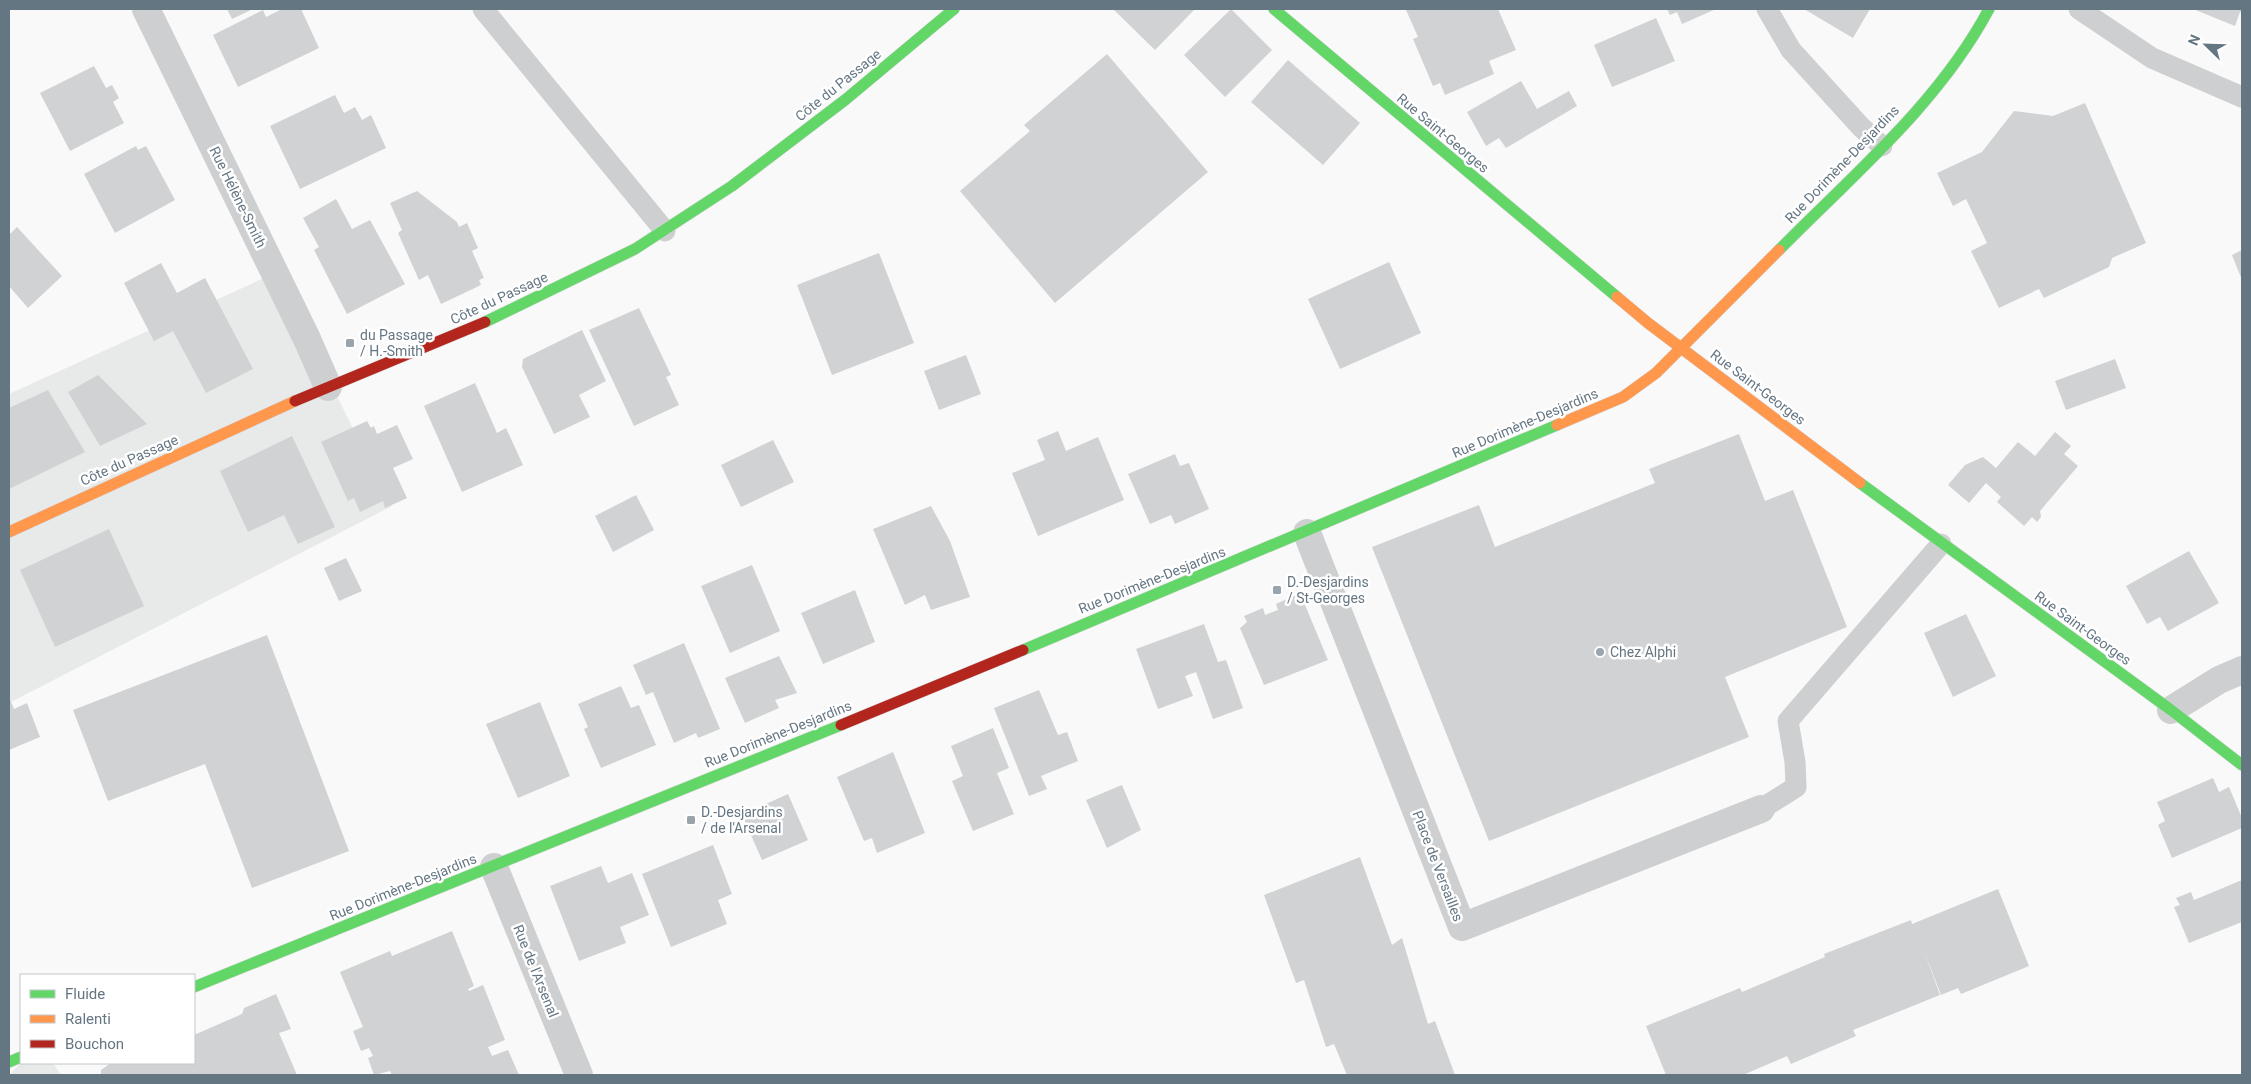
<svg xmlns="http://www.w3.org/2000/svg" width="2251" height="1084" font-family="Roboto,sans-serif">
  <rect width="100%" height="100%" fill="#f9f9f9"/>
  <path fill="#e8e9e9" d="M275 273 392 506 9 703V394Z
    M21 1063H53L61 1075H9Z"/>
  <path fill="#d0d2d3" d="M227 9H253L232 19Z
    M282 9H301L319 48 238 87 213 35 263 10 266 17Z
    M1113 9H1195L1155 50Z
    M1231 9 1272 50 1225 97 1184 55Z
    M1498 9 1516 50 1489 61 1494 74 1445 95 1440 83 1433 86 1413 39 1418 37 1406 10Z
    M1667 9H1716L1682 24 1677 12 1670 15Z
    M1804 9H1870L1853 38Z
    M2193 9H2242V13L2240 12 2235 26Z
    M1656 18 1675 61 1612 87 1594 45Z
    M1107 54 1208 172 1055 303 960 191 1030 131 1024 125Z
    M1288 60 1360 123 1323 165 1251 102Z
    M94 66 106 88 112 85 119 98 113 102 124 123 70 151 40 93Z
    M1521 81 1537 109 1569 91 1577 106 1506 148 1499 138 1486 146 1467 112Z
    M335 95 344 113 355 107 362 120 371 115 386 148 300 189 270 126Z
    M2085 103 2146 243 2112 258 2109 267 2044 298 2039 289 1999 308 1971 251 1987 243 1966 199 1953 206 1937 173 1982 152 2014 111 2053 116Z
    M136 146 138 150 146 146 175 200 115 233 84 174Z
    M417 191 457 222 459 227 467 223 478 248 472 251 484 278 479 280 481 285 441 304 428 275 419 280 398 233 402 230 390 203Z
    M336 199 352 229 370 220 405 284 347 314 314 250 319 247 303 218Z
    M17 227 62 276 28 308 9 286V235Z
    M2242 250V280L2232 255Z
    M879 253 914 343 832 375 797 285Z
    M1389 262 1421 333 1340 369 1308 299Z
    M161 263 177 293 205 278 253 369 206 393 173 331 154 341 124 283Z
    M639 308 671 375 666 377 679 405 634 426 589 330Z
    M582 330 606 381 579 395 590 417 554 434 522 367 523 359Z
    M966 355 981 394 939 410 924 371Z
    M2115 359 2126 388 2066 410 2055 381Z
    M98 375 147 424 100 446 68 392Z
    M475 383 497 433 506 428 523 465 462 492 424 406Z
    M48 390 85 452 9 489V408Z
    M367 421 371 428 374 426 377 434 397 425 413 459 393 468 407 498 385 508 383 501 360 512 354 498 348 501 321 442Z
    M1058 431 1066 451 1098 437 1124 500 1038 536 1012 473 1045 460 1037 440Z
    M2055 432 2071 446 2064 454 2078 466 2040 511 2041 517 2037 522 2032 517 2024 526 1997 502 2001 497 1986 483 1969 503 1948 485 1965 465 1983 457 1996 468 2018 442 2035 456Z
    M1739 434 1765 501 1793 490 1847 627 1725 677 1749 737 1489 841 1372 547 1479 505 1495 547 1655 483 1649 469Z
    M292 436 335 527 298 544 284 515 248 532 220 471Z
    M773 440 794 482 741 507 721 465Z
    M1175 454 1180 466 1189 463 1209 509 1175 524 1171 515 1150 524 1128 474Z
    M636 495 654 530 613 552 595 516Z
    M931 506 950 541 970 597 931 610 925 595 905 605 873 529Z
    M109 529 144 606 55 647 20 570Z
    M2189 551 2219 603 2168 631 2160 617 2147 624 2126 586Z
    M346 558 362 591 339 601 324 568Z
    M752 565 780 631 730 653 701 586Z
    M855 590 875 642 823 664 801 613Z
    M1300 593 1328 660 1264 685 1240 628 1247 622 1244 616 1263 608 1265 615 1278 610 1276 604Z
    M1966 614 1996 676 1953 697 1924 633Z
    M1204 624 1218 662 1226 660 1243 708 1213 719 1196 672 1185 676 1193 696 1158 709 1136 649Z
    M267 635 349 851 252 888 205 764 108 801 73 710Z
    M684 643 720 729 698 738 696 733 674 743 653 692 646 695 633 665Z
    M779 656 797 693 775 700 779 708 745 723 725 678Z
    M621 686 631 708 639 705 656 745 601 768 584 729 588 727 578 704Z
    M1039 690 1058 735 1067 732 1078 761 1041 776 1047 789 1029 796 994 708Z
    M9 697 14 709 27 703 40 737 9 750Z
    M540 702 570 776 518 798 486 724Z
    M993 728 1009 768 997 773 1014 814 973 831 952 781 963 776 951 746Z
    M893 752 925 833 877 853 872 838 864 841 837 777Z
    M2213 778 2219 792 2229 787 2242 818V828L2172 858 2158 825 2165 821 2157 802Z
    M1122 785 1141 830 1107 848 1086 800Z
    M788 794 808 840 762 860 742 815Z
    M713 845 732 894 718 900 727 924 671 947 642 874Z
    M1360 857 1392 945 1402 938 1428 1024 1435 1021 1455 1075H1347L1334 1044 1326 1047 1304 980 1296 983 1264 895Z
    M601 866 608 883 632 873 649 915 620 927 626 943 579 961 550 886Z
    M2242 880V922L2189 943 2174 907 2180 905 2176 898 2191 892 2194 900Z
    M1998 889 2029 966 1961 994 1958 988 1941 995 1924 951 1940 995 1853 1030 1856 1036 1791 1064 1787 1056 1743 1075H1666L1646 1026 1740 988 1742 992 1825 957 1824 954 1911 920 1912 924Z
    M452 931 474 986 468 989 469 991 483 985 505 1040 488 1047 492 1056 508 1050 519 1075H392L390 1071 374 1075 368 1058 373 1056 369 1048 361 1051 353 1031 363 1027 340 972 390 951 392 956Z
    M276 994 291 1029 279 1033 297 1075H101V1070L111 1063H194V1035L242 1014 244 1008Z"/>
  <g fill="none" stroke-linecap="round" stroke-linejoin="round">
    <g stroke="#d5d6d7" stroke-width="12">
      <path id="fast" d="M1274 9 1617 297
        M1779 250C1853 175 1939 103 1989 9
        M485 322 635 249 732 186 845 100 954 9
        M1860 483 2171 710 2242 765
        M1023 650 1557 425
        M194 987 841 725
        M9 1062 21 1057"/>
    </g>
    <g stroke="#d5d6d7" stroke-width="12">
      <path id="slow" d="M1617 297 1648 323 1860 483
        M1557 425 1623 397 1656 373 1779 250
        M9 532 295 401"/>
    </g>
    <g stroke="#d5d6d7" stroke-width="12">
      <path id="jam" d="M295 401 485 322
        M841 725 1023 650"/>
    </g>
    <path stroke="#cecfd0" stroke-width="21" d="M483 9 665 231
      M1767 9 1791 50 1861 127 1882 146
      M2079 9 2152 58 2242 97
      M1761 809 1796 787 1795 762 1788 721 1941 544"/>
    <path stroke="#cecfd0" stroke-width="28" d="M146 9 307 339 328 387
      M1307 533 1462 927 1761 809
      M2171 710 2219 680 2242 670
      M494 867 579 1075"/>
    <use href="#fast" stroke="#63d668" stroke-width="11"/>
    <use href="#slow" stroke="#ff974d" stroke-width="11"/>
    <use href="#jam" stroke="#b3261e" stroke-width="11"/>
  </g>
  <g fill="#99a4ac" stroke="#fff" stroke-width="2">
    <rect x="345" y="338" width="10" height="10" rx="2.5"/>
    <rect x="1272" y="585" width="10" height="10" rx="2.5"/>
    <circle cx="1600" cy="652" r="5"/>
    <rect x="686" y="815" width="10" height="10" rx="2.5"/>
  </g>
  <g text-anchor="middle" stroke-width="5" stroke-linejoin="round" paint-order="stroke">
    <g font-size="14" fill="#657683" stroke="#fff">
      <text transform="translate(838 85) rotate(-39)" y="5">Côte du Passage</text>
      <text transform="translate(1443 133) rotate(40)" y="5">Rue Saint-Georges</text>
      <text transform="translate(1842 164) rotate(-46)" y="5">Rue Dorimène-Desjardins</text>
      <text transform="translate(238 197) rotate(64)" y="5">Rue Hélène-Smith</text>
      <text transform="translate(499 298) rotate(-25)" y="5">Côte du Passage</text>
      <text transform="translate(1758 387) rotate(37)" y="5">Rue Saint-Georges</text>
      <text transform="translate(1525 423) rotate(-23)" y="5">Rue Dorimène-Desjardins</text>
      <text transform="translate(129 460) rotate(-24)" y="5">Côte du Passage</text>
      <text transform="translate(1152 580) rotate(-22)" y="5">Rue Dorimène-Desjardins</text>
      <text transform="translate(2083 628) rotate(36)" y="5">Rue Saint-Georges</text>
      <text transform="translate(778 734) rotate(-22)" y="5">Rue Dorimène-Desjardins</text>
      <text transform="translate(1438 866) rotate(69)" y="5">Place de Versailles</text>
      <text transform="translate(403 887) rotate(-22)" y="5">Rue Dorimène-Desjardins</text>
      <text transform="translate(536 971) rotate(68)" y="5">Rue de l'Arsenal</text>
    </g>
    <g font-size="14" fill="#657683" stroke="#fff" text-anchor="start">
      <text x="360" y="340">du Passage<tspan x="360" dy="16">/ H.-Smith</tspan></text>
      <text x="1287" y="587">D.-Desjardins<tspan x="1287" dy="16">/ St-Georges</tspan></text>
      <text x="1610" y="657">Chez Alphi</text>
      <text x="701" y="817">D.-Desjardins<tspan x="701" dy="16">/ de l'Arsenal</tspan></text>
    </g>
  </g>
  <rect width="2251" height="1084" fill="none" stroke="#657683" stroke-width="20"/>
  <rect x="20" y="974" width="175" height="90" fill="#ffffff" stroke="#c1c8cd"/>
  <rect x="30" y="990" width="25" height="8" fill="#63d668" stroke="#c1c8cd"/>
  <text x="65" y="999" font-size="15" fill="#657683">Fluide</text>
  <rect x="30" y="1015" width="25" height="8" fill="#ff974d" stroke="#c1c8cd"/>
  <text x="65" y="1024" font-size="15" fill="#657683">Ralenti</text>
  <rect x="30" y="1040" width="25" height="8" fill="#b3261e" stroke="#c1c8cd"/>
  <text x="65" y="1049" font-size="15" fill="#657683">Bouchon</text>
  <g transform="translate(2206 45) rotate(293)" stroke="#ffffff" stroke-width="4" paint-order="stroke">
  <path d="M0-4L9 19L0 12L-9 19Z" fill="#657683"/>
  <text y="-8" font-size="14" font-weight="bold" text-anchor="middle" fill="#657683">N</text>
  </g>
</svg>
